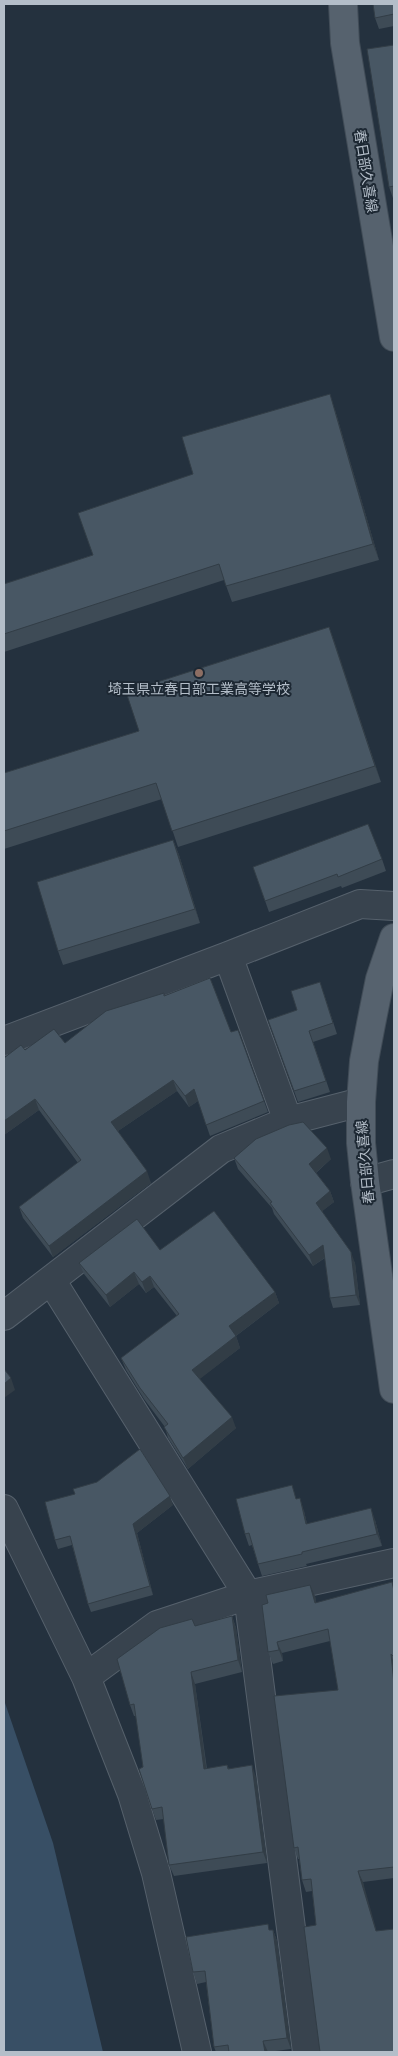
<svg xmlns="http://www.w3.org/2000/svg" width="398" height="2056" font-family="'Roboto Condensed','Noto Sans JP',sans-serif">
  <rect width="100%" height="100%" fill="#24313e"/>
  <path fill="#384f65" d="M4 1700 53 1843 103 2052H4Z"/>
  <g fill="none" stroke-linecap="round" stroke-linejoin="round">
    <g stroke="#56616c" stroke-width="30">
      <path id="minor" d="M228 956 288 1121
        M4 1041 228 956 360 904 394 906
        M365 1182 394 1174
        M51 1280 248 1595 307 2052
        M4 1316 221 1149 288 1121 361 1102
        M4 1509 86 1677
        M197 2052 156 1873 132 1794 86 1677 157 1625 248 1595 394 1563"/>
    </g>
    <g stroke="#414c57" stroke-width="30">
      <path id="primary" d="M343 4 345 43 394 337
        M394 938 380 979 371 1024 364 1061 361 1102V1143L365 1182 394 1389"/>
    </g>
    <use href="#minor" stroke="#38434e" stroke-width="28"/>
    <use href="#primary" stroke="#56626e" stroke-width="28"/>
  </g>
  <path fill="#3e4b56" d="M394 4V26L379 29 375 18Z
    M394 45V201L389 187Z
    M335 410 379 560 232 602 224 580 4 652V584L93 555 193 474Z
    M329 627 381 782 178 847 162 799 4 849V773L139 731Z
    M173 840 179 855 200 923 63 965 58 951Z
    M382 859 386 871 342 888 341 886 269 912 253 867Z
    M324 994 337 1034 313 1042 330 1092 298 1102 268 1020 297 1010Z
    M164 996 231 1032 238 1030 268 1112 210 1136 198 1101 189 1107 177 1091 118 1131 151 1183 53 1257 23 1218 19 1207 78 1163 39 1110 4 1135 25 1050 65 1043Z
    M234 1158 331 1159 316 1173 330 1191 334 1202 322 1211 355 1263 360 1305 333 1308 330 1298 325 1258 313 1266 274 1214 272 1208 238 1169Z
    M160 1250 275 1292 279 1303 236 1336 240 1348 199 1379 236 1428 188 1469 168 1438 165 1427 144 1399 126 1370 121 1358 177 1316 154 1287 146 1293 139 1284 110 1307 84 1274 79 1263Z
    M297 1499 304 1511 307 1524 375 1520 382 1546 306 1564 307 1566 262 1576 258 1564 252 1545 249 1546 245 1534Z
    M173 1505 137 1533 153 1595 91 1612 88 1604 72 1545 58 1549 55 1540Z
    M394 1588V1878L363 1882 394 2052 316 1925 312 1891 306 1892 302 1880 299 1859H298L294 1848 338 1690 330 1641 282 1653 283 1661 273 1664 268 1652 315 1596 316 1603Z
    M232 1616 236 1628 242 1672 195 1684 207 1769 227 1765 229 1769 256 1777 267 1863 174 1876 169 1865 164 1819 156 1820 152 1809 143 1767 136 1716H134L130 1705 195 1626Z
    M270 1930H273L277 1941 291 2049 268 2052H216L214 2047 206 1982 197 1984 193 1972Z"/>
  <path fill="#323d46" d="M330 394 335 410 379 560 373 544Z
    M329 627 335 643 381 782 375 766Z
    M173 840 179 855 200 923 195 909Z
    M173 1080 177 1091 115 1133 111 1122Z
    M194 1089 198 1101 189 1107 185 1096Z
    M35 1099 39 1110 4 1135V1121Z
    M327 1148 331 1159 313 1175 309 1164Z
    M147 1171 151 1183 53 1257 49 1246Z
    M330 1191 334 1202 320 1213 316 1203Z
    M323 1245 327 1256 313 1266 309 1255Z
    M351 1252 355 1263 360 1305 356 1295Z
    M134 1272 139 1284 110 1307 106 1295Z
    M150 1276 154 1287 146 1293 142 1282Z
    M275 1292 279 1303 233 1338 229 1326Z
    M236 1336 240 1348 196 1382 192 1370Z
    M11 1378 15 1390 4 1398V1384Z
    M232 1417 236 1428 188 1469 183 1458Z
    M170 1496 173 1505 137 1533 153 1595 150 1586 133 1524Z
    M300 1498 304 1511 310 1536 306 1524Z
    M371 1508 375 1520 382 1546 377 1534Z
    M310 1585 315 1596 319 1615 315 1603Z
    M232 1616 236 1628 242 1672 238 1660Z
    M277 1642 282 1653 283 1661 279 1650Z
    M391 1654 394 1664V1684Z
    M191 1672 195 1684 208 1781 204 1769Z
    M252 1765 256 1777 267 1863 263 1852Z
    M358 1871 363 1882 380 1943 376 1931Z
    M273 1930 277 1941 291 2049 287 2038Z
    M263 2041 268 2052H265Z"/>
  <path fill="#485764" stroke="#323d46" d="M373 4H394V14L375 18Z
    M394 45V186L389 187 367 49Z
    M330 394 373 544 226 586 219 564 4 634V584L93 555 78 513 193 474 182 437Z
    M329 627 375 766 172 831 156 783 4 831V773L139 731 126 692Z
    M368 824 382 859 338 877 337 874 265 901 253 867Z
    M173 840 195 909 58 951 37 882Z
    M210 978 231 1032 238 1030 264 1101 206 1125 194 1089 185 1096 173 1080 111 1122 147 1171 49 1246 19 1207 81 1160 35 1099 4 1121V1058L21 1045 25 1050 54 1029 65 1043 106 1011 164 993V996Z
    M320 982 333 1023 309 1031 326 1081 294 1091 268 1020 297 1010 291 991Z
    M303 1122 327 1148 309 1164 330 1191 316 1203 351 1252 356 1295 330 1298 323 1245 309 1255 270 1203 272 1202 234 1158 256 1139 289 1125Z
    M214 1211 275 1292 229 1326 236 1336 192 1370 232 1417 183 1458 164 1427 168 1424 140 1388 121 1358 179 1314 150 1276 142 1282 134 1272 106 1295 79 1263 137 1219 160 1250Z
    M4 1369 11 1378 4 1384Z
    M140 1449 170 1496 133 1524 150 1586 88 1604 70 1536 55 1540 45 1502 75 1494 73 1489 97 1482Z
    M292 1485 296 1499 300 1498 306 1524 371 1508 377 1534 302 1552V1554L258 1564 249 1533 245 1534 236 1499Z
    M392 1582 394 1591V1657L391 1654 394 1684V1867L358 1871 376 1931 394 1929V2052H320L304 1927 316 1925 311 1879 302 1880 298 1847 294 1848 274 1696 338 1690 328 1629 277 1642 279 1650 268 1652 262 1605 268 1603 266 1595 310 1585 315 1603Z
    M232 1616 238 1660 191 1672 204 1769 227 1765 228 1769 252 1765 263 1852 169 1865 162 1807 152 1809 139 1769 143 1767 134 1704 130 1705 117 1659 160 1628 192 1619 195 1626Z
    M268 1924 269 1930H273L287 2038 263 2041 265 2052H229L228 2045 214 2047 205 1971 193 1972 186 1937Z"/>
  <circle fill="#8d6e63" stroke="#1d2833" stroke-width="2" cx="199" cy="673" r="5"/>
  <g text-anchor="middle" stroke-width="4" stroke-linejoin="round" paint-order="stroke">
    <g font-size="14" fill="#b4bec9" stroke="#1d2833">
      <text transform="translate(366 171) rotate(81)" y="5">春日部久喜線</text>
      <text transform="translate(365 1162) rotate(-95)" y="5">春日部久喜線</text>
    </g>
    <g font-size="14" fill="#b4bec9" stroke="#1d2833">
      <text x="199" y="694">埼玉県立春日部工業高等学校</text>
    </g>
  </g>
  <rect width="398" height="2056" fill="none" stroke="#b4bec9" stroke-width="10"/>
</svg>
